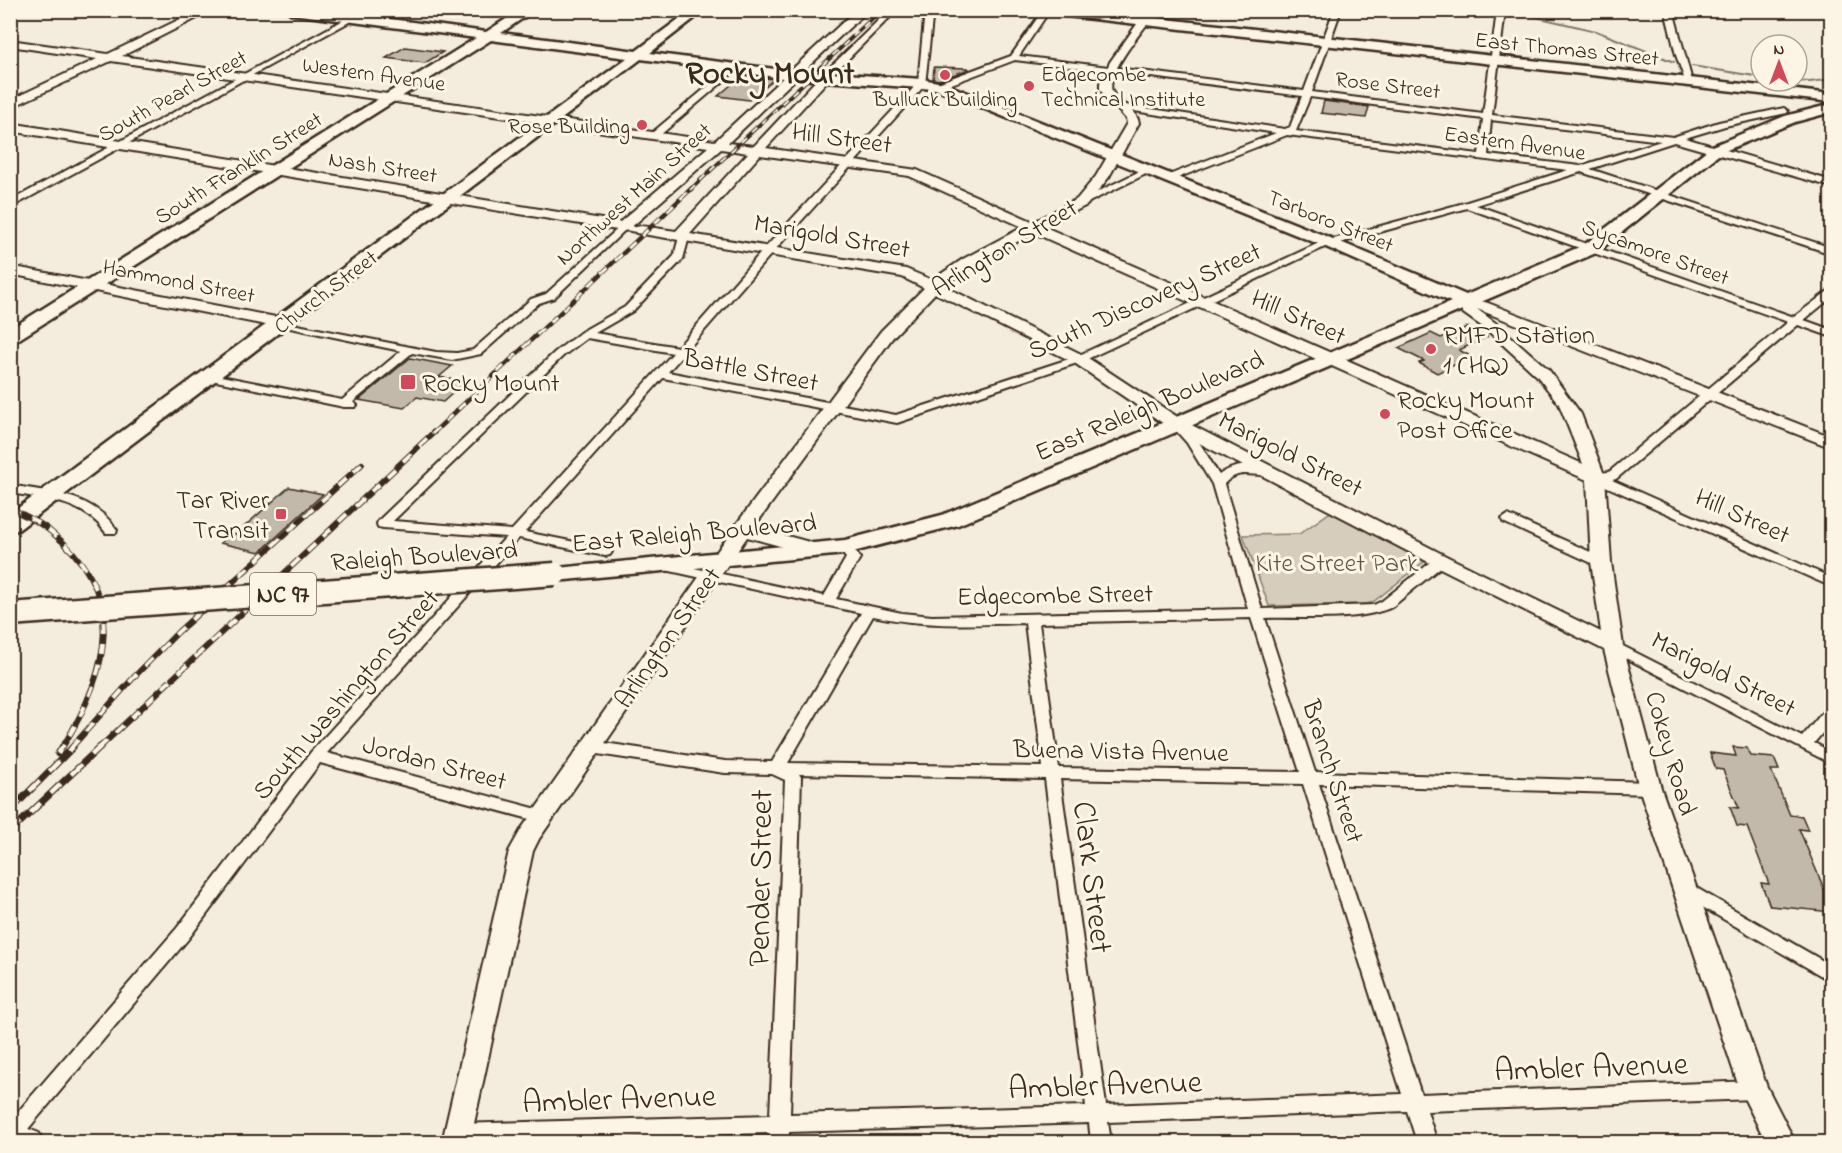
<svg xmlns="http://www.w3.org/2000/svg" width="1842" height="1153" font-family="'Indie Flower',sans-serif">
  <rect width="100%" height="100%" fill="#f4eddd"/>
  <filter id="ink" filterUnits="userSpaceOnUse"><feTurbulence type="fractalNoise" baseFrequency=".0167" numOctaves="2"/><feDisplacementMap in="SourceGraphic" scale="12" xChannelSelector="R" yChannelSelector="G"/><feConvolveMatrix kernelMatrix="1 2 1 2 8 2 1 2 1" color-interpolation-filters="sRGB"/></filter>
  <g filter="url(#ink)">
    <path fill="#d6cdbd" stroke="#887c6e" stroke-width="1.5" d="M1332 511 1423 559 1424 562 1373 602 1367 604 1269 606 1243 535 1299 534Z"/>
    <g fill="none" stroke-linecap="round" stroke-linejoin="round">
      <path stroke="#817466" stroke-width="2" d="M1485 10 1493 11
        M1506 13 1536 17 1596 31 1674 62
        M1692 66 1761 77
        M1793 81 1810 82 1832 79"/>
    </g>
    <path fill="#c3b9aa" stroke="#3b2a1e" stroke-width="1.5" d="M405 47 443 52 425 63 386 58Z
      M934 67 968 68 969 69 939 80 933 79Z
      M743 75 774 79 749 100 718 96Z
      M1324 101 1369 107 1366 118 1321 113Z
      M1467 327 1487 337 1459 350 1472 357 1437 373 1419 363 1424 361 1398 348 1431 333 1441 338Z
      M410 358 452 366 439 377 465 382 443 402 417 397 404 408 359 400Z
      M289 487 323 494 260 552 220 543 231 533 236 534Z
      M1733 747 1747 748 1751 756 1774 758 1779 770H1771L1790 815 1802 816 1808 830 1799 829 1825 891 1832 892V912L1770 906 1761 883 1769 884 1747 827 1737 826 1730 807 1739 808 1723 770 1716 769 1710 753 1736 756Z"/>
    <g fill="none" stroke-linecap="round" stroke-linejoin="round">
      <g stroke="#3b2a1e" stroke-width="4">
        <path id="street" d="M362 10H371L10 208V201Z
          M889 10H897L827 80H821V76Z
          M925 10H933L925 85 773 252 668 372 896 415 1075 357 1319 243 1464 203 1568 170 1287 135 1167 182 1162 179 1164 177 1276 133 1121 109 1118 108V104L1285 129 1290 127 1302 96 1015 60 941 88H935V84L1011 56 1043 10H1050L1019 56 1304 91 1334 10H1341L1312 92 1483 114 1496 19 1494 10H1502L1504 19 1492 115 1673 137 1719 122 1784 108 1788 111 1787 113 1725 126 1685 138 1832 181V187L1674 142 1590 169 1832 248V254L1581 172 1476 205 1794 317 1832 288V297L1804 320 1832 330V337L1798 325 1616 479 1612 480 1832 578V587L1594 481 1590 477 1596 473 1609 472 1788 322 1467 208 1325 247 1083 361 897 423 663 378 525 532 610 549 612 552 610 555 605 556 519 538 327 753 541 810 547 812 549 816 547 820 541 822 320 763 189 938 18 1141 10 1142V1121L177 928 311 752 506 537 383 528 378 527 377 524 378 521 555 352 581 332 625 307 674 256 679 237 684 234 689 237 683 259 633 311 595 333 678 347 765 248 918 83ZM1310 97 1483 119 1479 154 1296 131ZM1491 120 1661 141 1580 166 1488 155ZM587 338 673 353 512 530 393 521 563 356Z
          M1665 10H1673L1693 85 1686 83 1676 55Z
          M732 66 739 68 659 136H653V132Z
          M1144 169 1152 171 1085 204 1077 202Z
          M623 224 646 230 641 233 625 230 554 298 539 303 481 354 452 360 412 353 353 402 357 405 355 407H344L211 380 205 377 211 374 342 400 401 351 281 326 277 325V321L436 352 457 353 473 350 531 299 546 294Z
          M1178 422C1194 428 1210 461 1219 475 1232 465 1259 460 1272 471 1259 482 1242 464 1224 484L1262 609 1374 605 1382 601 1436 558 1441 557 1448 561 1392 607C1362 622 1300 617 1265 618L1315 772 1650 782 1656 784 1658 788 1656 792 1650 794 1319 784 1421 1094 1754 1081 1761 1084 1764 1090 1761 1096 1754 1099 1427 1111 1437 1142H1417L1407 1111 1108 1122 1111 1142H1091L1089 1123 789 1132V1142H769L770 1133 458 1142 451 1139 448 1133 451 1127 458 1124 770 1115 785 780 772 774 725 773 591 753 586 751 583 747 586 743 591 741 725 761 772 762 861 613 661 569 654 565 656 562 661 561 824 596 846 558 838 547 845 543 850 544 860 558 836 599 902 613 932 616 1248 609 1212 484 1187 443 1172 426ZM873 616C924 627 973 625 1025 623L1043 767 788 763ZM1251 618 1300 772 1059 768 1039 623ZM799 774 1045 779 1086 1106 790 1114 801 777ZM1060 779 1303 784 1402 1094 1106 1105Z
          M10 485C51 493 92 493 117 530L116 533H106C84 501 46 499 10 493Z
          M1508 515 1606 559 1608 562 1606 565H1596L1503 522 1502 519Z
          M1613 641 1802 737 1827 707 1832 706V722L1814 743 1832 752V764L1608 649 1606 646 1608 643Z
          M1686 882 1832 966V982L1680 894 1678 889 1680 884Z"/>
      </g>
      <g stroke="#3b2a1e" stroke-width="4">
        <path id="secondary" d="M199 10H213L122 56 715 141 856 10H868L728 143 754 146 820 76H828V80L766 148 917 170 1034 222 1077 199 1096 176 1127 123 1126 119 1100 90V83L1110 62 1147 10H1158C1147 25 1105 73 1112 91 1118 104 1136 108 1139 123L1109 177 1087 205 1045 227 1583 464 1559 404 1537 376 1487 330 1463 313 1456 301 1459 298 1464 296 1488 303 1832 437V448L1477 309 1497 324 1549 370 1581 414 1605 477 1611 562 1623 646 1661 788 1767 1087 1795 1142H1766L1740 1090 1639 788 1604 650 1434 565 1170 428 1073 362 935 293 893 337 754 527 824 546 827 550 824 554 817 556 747 537 539 839 533 851 470 1142H442L509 851 522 828 735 526 881 331 924 288 902 277 636 233 634 230 636 227 641 226 676 231 748 153 721 149 628 230 623 231 10 131V123L620 222 708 147 111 61 10 108V100L97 59 10 46V40L108 54ZM760 155 909 176 1023 227 963 259 932 280 906 269 690 234ZM1034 233 1587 480 1591 562 1601 632 1448 557 1182 420 1085 356 944 286 973 265Z
          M10 266 281 318 289 323 281 328 10 274Z
          M10 1122 39 1133 43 1142H10Z"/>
      </g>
      <g stroke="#3b2a1e" stroke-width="5">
        <path id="primary" d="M286 10H324L486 32 520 10H535L501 33 636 51 691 10H705L650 53 783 70 922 79 943 83 1338 241 1466 295 1584 245 1712 146 1785 116 1832 104V112L1795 122 1722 152 1596 253 958 525 845 554 555 581 547 579 544 574 547 569 845 540 942 515 1451 302 1326 247 935 89 783 78 641 59 18 530 10 531V514L627 58 491 40 16 341 10 342V329L476 38 292 14Z
          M1042 10H1085L1832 94V102L1048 14Z"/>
      </g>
      <use href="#street" fill="#fcf5e5" fill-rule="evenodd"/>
      <use href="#secondary" fill="#fcf5e5" fill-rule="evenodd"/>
      <use href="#primary" fill="#fcf5e5" fill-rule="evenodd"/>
      <g stroke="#3b2a1e" stroke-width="4">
        <path id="rail-far3" d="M690 190 881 10"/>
      </g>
      <g stroke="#3b2a1e" stroke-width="4.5">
        <path id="rail-far2" d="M432 434 692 188"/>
      </g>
      <g stroke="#3b2a1e" stroke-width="6">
        <path id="rail-far1" d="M10 508C23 515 39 521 50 531 130 594 109 672 62 748
          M71 748 135 676 178 632 362 464
          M99 748 434 432"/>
      </g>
      <g stroke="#3b2a1e" stroke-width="7">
        <path id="rail" d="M58 754 62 747
          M10 811 73 747
          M10 832 100 747"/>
      </g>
      <use href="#rail-far3" stroke="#fcf5e5" stroke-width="2" stroke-dasharray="7" stroke-linecap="butt"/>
      <use href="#rail-far2" stroke="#fcf5e5" stroke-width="3" stroke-dasharray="9" stroke-linecap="butt"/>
      <use href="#rail-far1" stroke="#fcf5e5" stroke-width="4" stroke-dasharray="11" stroke-linecap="butt"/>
      <use href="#rail" stroke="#fcf5e5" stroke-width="4.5" stroke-dasharray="14" stroke-linecap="butt"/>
      <g stroke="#3b2a1e" stroke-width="27" stroke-linecap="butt">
        <path id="primary-bridge" d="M10 614 555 574"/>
      </g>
      <use href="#primary-bridge" stroke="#fcf5e5" stroke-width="22"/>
    </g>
  </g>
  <g fill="#d1495b" stroke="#fcf5e5" stroke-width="2">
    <circle cx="945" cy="75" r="6"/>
    <circle cx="1029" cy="86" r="6"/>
    <circle cx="642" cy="125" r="6"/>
    <circle cx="1431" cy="349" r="6"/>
    <rect x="400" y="374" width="16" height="16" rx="3"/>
    <circle cx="1385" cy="414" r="6"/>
    <rect x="275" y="508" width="12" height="12" rx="3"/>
  </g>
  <g text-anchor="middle" stroke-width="6" stroke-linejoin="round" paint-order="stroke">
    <g font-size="22" fill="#3b2a1e" stroke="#fcf5e5">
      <text transform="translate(1567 48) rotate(6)" y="8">East Thomas Street</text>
      <text transform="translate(374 73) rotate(8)" y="8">Western Avenue</text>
      <text transform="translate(1388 84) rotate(7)" y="8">Rose Street</text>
      <text transform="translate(172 95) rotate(-29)" y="8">South Pearl Street</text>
      <text transform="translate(1515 142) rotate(8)" y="8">Eastern Avenue</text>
      <text transform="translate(383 166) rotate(9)" y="8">Nash Street</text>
      <text transform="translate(238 167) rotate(-32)" y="8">South Franklin Street</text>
      <text transform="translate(633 193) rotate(-42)" y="8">Northwest Main Street</text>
      <text transform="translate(1331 220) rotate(22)" y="8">Tarboro Street</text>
      <text transform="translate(1656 251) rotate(20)" y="8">Sycamore Street</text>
      <text transform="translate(179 280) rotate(11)" y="8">Hammond Street</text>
      <text transform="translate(325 291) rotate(-37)" y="8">Church Street</text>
    </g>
    <g font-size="22" fill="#3b2a1e" stroke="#fcf5e5" text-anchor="start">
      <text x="1041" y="81">Edgecombe<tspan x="1041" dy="25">Technical Institute</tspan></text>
      <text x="945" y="106" text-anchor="middle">Bulluck Building</text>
      <text x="630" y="133" text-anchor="end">Rose Building</text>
    </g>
    <rect fill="#fcf5e5" stroke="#75675a" stroke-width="1.5" x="250" y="573" width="66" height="42" rx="4.5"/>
    <g font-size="24" font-weight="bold" fill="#3b2a1e">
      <text x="283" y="602">NC 97</text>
    </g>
    <g font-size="26" fill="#3b2a1e" stroke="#fcf5e5">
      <text transform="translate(842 137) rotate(8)" y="9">Hill Street</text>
      <text transform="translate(832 235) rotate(10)" y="9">Marigold Street</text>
      <text transform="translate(1004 247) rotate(-31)" y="9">Arlington Street</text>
      <text transform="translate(1144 300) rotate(-24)" y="9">South Discovery Street</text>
      <text transform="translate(1299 316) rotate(24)" y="9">Hill Street</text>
      <text transform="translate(751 369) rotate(11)" y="9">Battle Street</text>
      <text transform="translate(1149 405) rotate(-23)" y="9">East Raleigh Boulevard</text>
      <text transform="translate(1291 453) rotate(27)" y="9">Marigold Street</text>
      <text transform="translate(1743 515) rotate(24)" y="9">Hill Street</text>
      <text transform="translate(694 532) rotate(-5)" y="9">East Raleigh Boulevard</text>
      <text transform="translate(424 555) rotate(-4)" y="9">Raleigh Boulevard</text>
      <text transform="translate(1055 594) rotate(-1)" y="9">Edgecombe Street</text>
      <text transform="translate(667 637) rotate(-55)" y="9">Arlington Street</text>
      <text transform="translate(1724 673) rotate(27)" y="9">Marigold Street</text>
      <text transform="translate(345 694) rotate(-49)" y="9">South Washington Street</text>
      <text transform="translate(1121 750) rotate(1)" y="9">Buena Vista Avenue</text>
      <text transform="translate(1672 753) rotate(74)" y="9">Cokey Road</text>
      <text transform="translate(435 762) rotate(15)" y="9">Jordan Street</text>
      <text transform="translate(1334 771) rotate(72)" y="9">Branch Street</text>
    </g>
    <g font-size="26" fill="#3b2a1e" stroke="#fcf5e5" text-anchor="start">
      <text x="1443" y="343">RMFD Station<tspan x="1443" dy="30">1 (HQ)</tspan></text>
      <text x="422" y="391">Rocky Mount</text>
      <text x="1397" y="408">Rocky Mount<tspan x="1397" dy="30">Post Office</tspan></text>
      <text x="269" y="508" text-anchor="end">Tar River<tspan x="269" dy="30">Transit</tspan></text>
    </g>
    <g font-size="26" fill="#625346" stroke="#fcf5e5">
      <text x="1337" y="571">Kite Street Park</text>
    </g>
    <g font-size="32" font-weight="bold" fill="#3b2a1e" stroke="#fcf5e5">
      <text x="770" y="83">Rocky Mount</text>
    </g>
    <g font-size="32" fill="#3b2a1e" stroke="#fcf5e5">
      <text transform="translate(1094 877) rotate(83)" y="11">Clark Street</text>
      <text transform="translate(759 878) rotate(-89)" y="11">Pender Street</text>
      <text transform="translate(1591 1066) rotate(-2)" y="11">Ambler Avenue</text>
      <text transform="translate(1105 1084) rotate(-2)" y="11">Ambler Avenue</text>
      <text transform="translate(619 1098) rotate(-2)" y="11">Ambler Avenue</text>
    </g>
  </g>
  <rect width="1842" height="1153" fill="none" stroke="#fcf5e5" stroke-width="36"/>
  <rect x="18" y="18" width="1806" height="1117" fill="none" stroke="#3b2a1e" stroke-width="2" filter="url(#ink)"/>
  <g transform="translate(1779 63)"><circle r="28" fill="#fcf5e5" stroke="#afa495" stroke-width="1.5"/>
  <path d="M0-4.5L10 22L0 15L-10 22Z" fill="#d1495b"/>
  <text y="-9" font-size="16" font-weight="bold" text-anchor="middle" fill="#3b2a1e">N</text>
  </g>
</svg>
